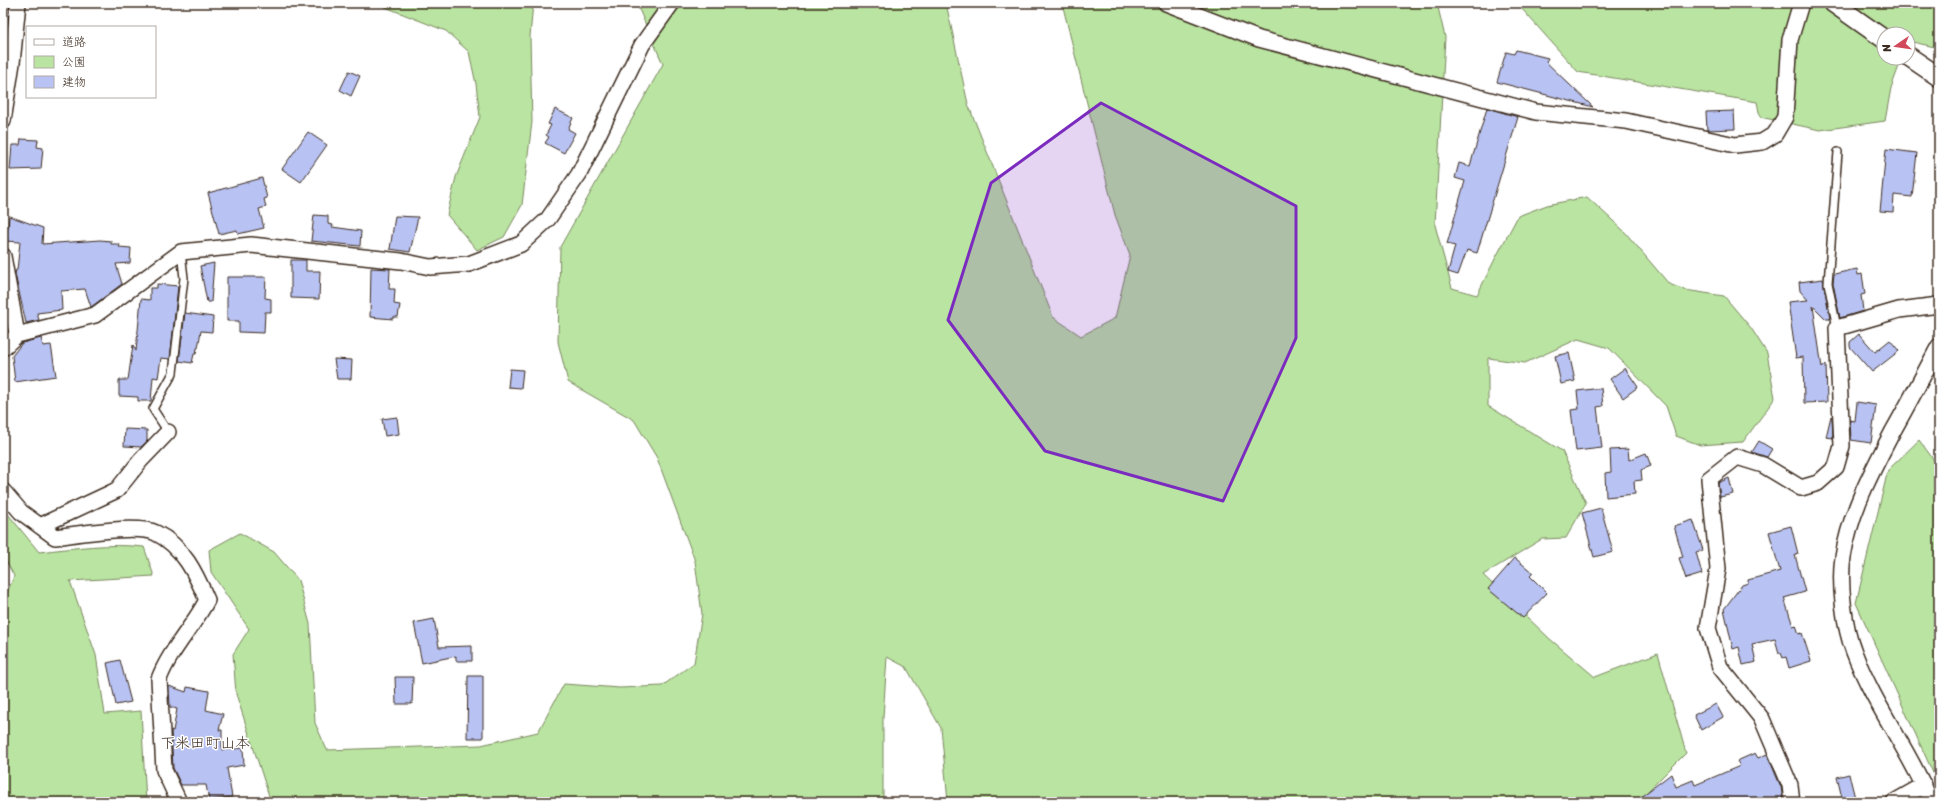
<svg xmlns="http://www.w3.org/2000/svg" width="1942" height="805" font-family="Sriracha,'Klee One',sans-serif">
  <rect width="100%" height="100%" fill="#fff"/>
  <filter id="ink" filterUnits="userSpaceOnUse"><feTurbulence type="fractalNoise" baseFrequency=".025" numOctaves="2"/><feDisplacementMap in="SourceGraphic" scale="8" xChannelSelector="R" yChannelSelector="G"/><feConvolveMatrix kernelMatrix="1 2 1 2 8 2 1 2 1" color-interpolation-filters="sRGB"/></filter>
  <g filter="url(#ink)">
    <path fill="#bae4a1" stroke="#7a8760" d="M375 3H533L530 37 532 122 522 205 504 237 477 250 447 215 456 177 480 117 476 84 469 52 446 31Z
      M630 3H946L968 104 1053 317 1081 336 1115 318 1130 255 1115 215 1062 3H1437L1445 37 1435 225 1452 288 1477 295 1496 257 1518 216 1547 205 1587 197 1624 231 1669 284 1685 290 1724 296 1751 328 1767 353 1775 398 1743 442 1700 445 1676 436 1666 406 1609 348 1578 339 1525 363 1488 358V406L1562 451 1586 503 1566 538 1542 539 1483 575 1550 639 1595 677 1658 653 1686 753 1637 802H948L941 728 906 667 887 657 883 718V802H271L236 694 233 654 249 629 211 572 209 550 240 533 274 552 298 580 310 624 315 723 327 750 481 745 538 732 564 684 620 688 662 686 694 663 702 614 695 561 657 458 634 420 568 382 558 342 560 247 663 64 638 7Z
      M1519 3H1939V48L1908 41V34H1884V58H1902L1891 88 1885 121 1820 130 1760 117 1757 102 1578 72 1521 8Z
      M1919 440 1934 460 1939 478V786L1856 603 1888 470Z
      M3 508 39 552C75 548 108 543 144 547L154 576 70 581 96 655 105 714 141 711 146 802H3V603L14 576 3 555Z"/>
    <path fill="#b8c2f3" stroke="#3b2a1e" d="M1516 50 1548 58 1546 62 1593 107 1497 82 1506 52 1514 54Z
      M349 71 360 76 351 96 340 90Z
      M1487 108 1518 117 1477 253 1467 250 1458 275 1448 272 1455 246 1447 244 1465 181 1455 178 1459 163 1470 166Z
      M555 109 573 118 568 129 575 133 564 153 545 143 549 137 546 135 551 125 548 124Z
      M1734 111 1735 129 1707 130 1706 112Z
      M308 132 327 145 301 182 282 169Z
      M21 139 38 140 37 147 43 148 41 169 10 170 12 145H20Z
      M1886 149 1917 153 1912 197 1894 195 1893 212 1880 211Z
      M262 178 267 198 264 199 266 207 259 209 264 228 238 234 237 230 219 234 208 193Z
      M314 215 328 216V224L333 225 332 227 361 231 360 246 311 241Z
      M9 216 43 228 42 244 100 240 111 241V244H120L119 247 131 248 130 263 116 264 122 284 91 307 85 289 61 291 62 310 37 313 39 320 26 323 15 274 16 270H17L20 242 5 241 3 229 8 228Z
      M395 216 418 217 410 252 390 249Z
      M291 260H306V271H320L319 299 291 298Z
      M214 263 211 302H207L200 266Z
      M371 268 390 269 389 289H395L394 304 400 305 398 317H393V319L370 317Z
      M1857 269 1858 275 1862 274 1865 294 1861 295 1863 311 1840 318 1833 283 1834 274Z
      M227 277H266L265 298 271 299V312H265L264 333 239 332V321H227Z
      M1823 279 1830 319H1826L1813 306 1822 368 1826 364 1827 402 1804 403 1803 357 1796 358 1788 302 1808 300 1800 291 1799 282Z
      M157 284 178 286 170 359 161 358 158 378 153 377 151 401H138V397L119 396V380H128L133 345 136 351 141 299 150 300V288H157Z
      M185 313 213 317 212 332 201 331 198 348H197L196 354H194L192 363 179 361Z
      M1859 334 1875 352 1890 340 1899 351 1872 372 1850 347V342Z
      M41 338 43 346 51 345 56 376 15 382 12 356 22 343Z
      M1569 353 1575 381 1561 384 1555 356Z
      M334 359 352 360 351 379H337Z
      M1625 368 1638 387 1623 398 1610 379Z
      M510 369 523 370 521 388 508 387Z
      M1601 388 1603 406 1597 407 1602 448 1576 451 1571 410 1579 409 1577 391Z
      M1857 402 1876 405 1871 443 1851 440 1850 420 1855 421Z
      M1831 416 1832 417 1833 438 1826 437Z
      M397 417 399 434 385 436 382 419Z
      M125 429 147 430V441L141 447 124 446Z
      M1759 441 1772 449 1767 457 1752 452Z
      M1628 449 1629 460 1646 453 1651 466 1641 470 1642 480 1634 481 1635 494 1606 497 1605 473 1611 472 1610 450Z
      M1729 478 1733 494 1720 497 1718 483Z
      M1601 508 1613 552 1594 557 1582 513Z
      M1693 520 1703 550 1696 552 1702 574 1686 579 1679 558 1683 557 1674 526Z
      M1791 526 1798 554 1795 555 1805 592 1784 598 1793 626 1796 625 1799 634 1802 633 1811 661 1789 668 1786 657 1783 658 1781 653H1779L1775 639 1752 644 1756 662 1743 665 1739 647 1733 649 1724 609 1742 585 1748 583V580L1780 571 1769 532Z
      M1515 558 1533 573 1530 576 1547 593 1523 618 1488 589Z
      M434 619 439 647 472 646V661H456V656L422 663 414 623Z
      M120 660 131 702 116 705 107 663Z
      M468 676H483V738H467Z
      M395 677H413L412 704H396Z
      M169 686 186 692 187 687 209 691 206 710 223 714 219 730H222V750L243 748 244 765 227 768 232 797 209 800 206 785H181L173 768 171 730 173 731 177 709 170 707Z
      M1716 704 1723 717 1701 730 1694 715Z
      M1755 753 1758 758 1767 754 1781 787 1783 799 1775 802H1634L1671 774 1676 787 1693 780 1695 785 1740 766 1737 761Z
      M1849 774 1856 802H1843L1837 777Z"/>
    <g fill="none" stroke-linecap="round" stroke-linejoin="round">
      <g stroke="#3b2a1e" stroke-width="10">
        <path id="service" d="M1837 328 1828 283 1838 152
          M168 432 153 409 173 373 184 278 181 252"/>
      </g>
      <g stroke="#3b2a1e" stroke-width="18">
        <path id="minor" d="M1166 3 1259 39 1536 112 1626 121 1735 145 1762 142 1775 134 1785 117 1790 40 1801 3
          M3 121 12 63 18 3
          M3 256 17 335
          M3 348 17 335 95 315 181 252 251 245 401 261 430 267 469 264 521 244 548 219 579 174 642 45 672 3
          M3 491 21 512 55 537C76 534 138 524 156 533 183 546 196 574 207 600 193 627 170 650 159 679L164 770 179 802
          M40 526 117 490 141 460 168 432
          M1792 802 1790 785 1762 719 1720 667 1708 628 1718 569 1709 479 1737 457 1763 465 1801 488 1818 483 1836 467 1842 446 1837 328 1899 310 1939 305
          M1894 802 1924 785
          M1931 802C1909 750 1874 705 1854 652 1844 627 1839 583 1843 557 1850 512 1872 471 1893 431 1909 403 1924 374 1939 346"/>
      </g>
      <g stroke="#3b2a1e" stroke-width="21">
        <path id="tertiary" d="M1833 3 1884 39
          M1908 56 1939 77"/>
      </g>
      <use href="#service" stroke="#fff" stroke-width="7"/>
      <use href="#minor" stroke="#fff" stroke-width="15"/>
      <use href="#tertiary" stroke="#fff" stroke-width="18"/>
    </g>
  </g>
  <path fill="#7b2cbf" fill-opacity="0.2" stroke="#7b2cbf" stroke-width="3" stroke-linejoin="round" d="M1101 103 1296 206V338L1223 501 1045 451 948 320 991 183Z"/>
  <g text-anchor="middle" stroke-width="3" stroke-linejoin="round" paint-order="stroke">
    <g font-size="15" fill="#3b2a1e" stroke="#fff">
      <text x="205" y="748">下米田町山本</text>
    </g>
  </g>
  <rect width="1942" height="805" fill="none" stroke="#fff" stroke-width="16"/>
  <rect x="8" y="8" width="1926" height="789" fill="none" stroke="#3b2a1e" stroke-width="1.5" filter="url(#ink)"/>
  <rect x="26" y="26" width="130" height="72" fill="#ffffff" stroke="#b1aaa5"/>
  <rect x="34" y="39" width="20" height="6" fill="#ffffff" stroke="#b1aaa5"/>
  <text x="62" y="46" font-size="12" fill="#3b2a1e">道路</text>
  <rect x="34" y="56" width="20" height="12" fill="#bae4a1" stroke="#b1aaa5"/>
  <text x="62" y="66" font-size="12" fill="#3b2a1e">公園</text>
  <rect x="34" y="76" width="20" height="12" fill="#b8c2f3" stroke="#b1aaa5"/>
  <text x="62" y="86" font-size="12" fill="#3b2a1e">建物</text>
  <g transform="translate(1896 46) rotate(257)"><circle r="19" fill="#ffffff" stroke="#b1aaa5"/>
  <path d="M0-3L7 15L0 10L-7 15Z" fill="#d1495b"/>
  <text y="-6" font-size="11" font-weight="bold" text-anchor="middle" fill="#3b2a1e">N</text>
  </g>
</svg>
